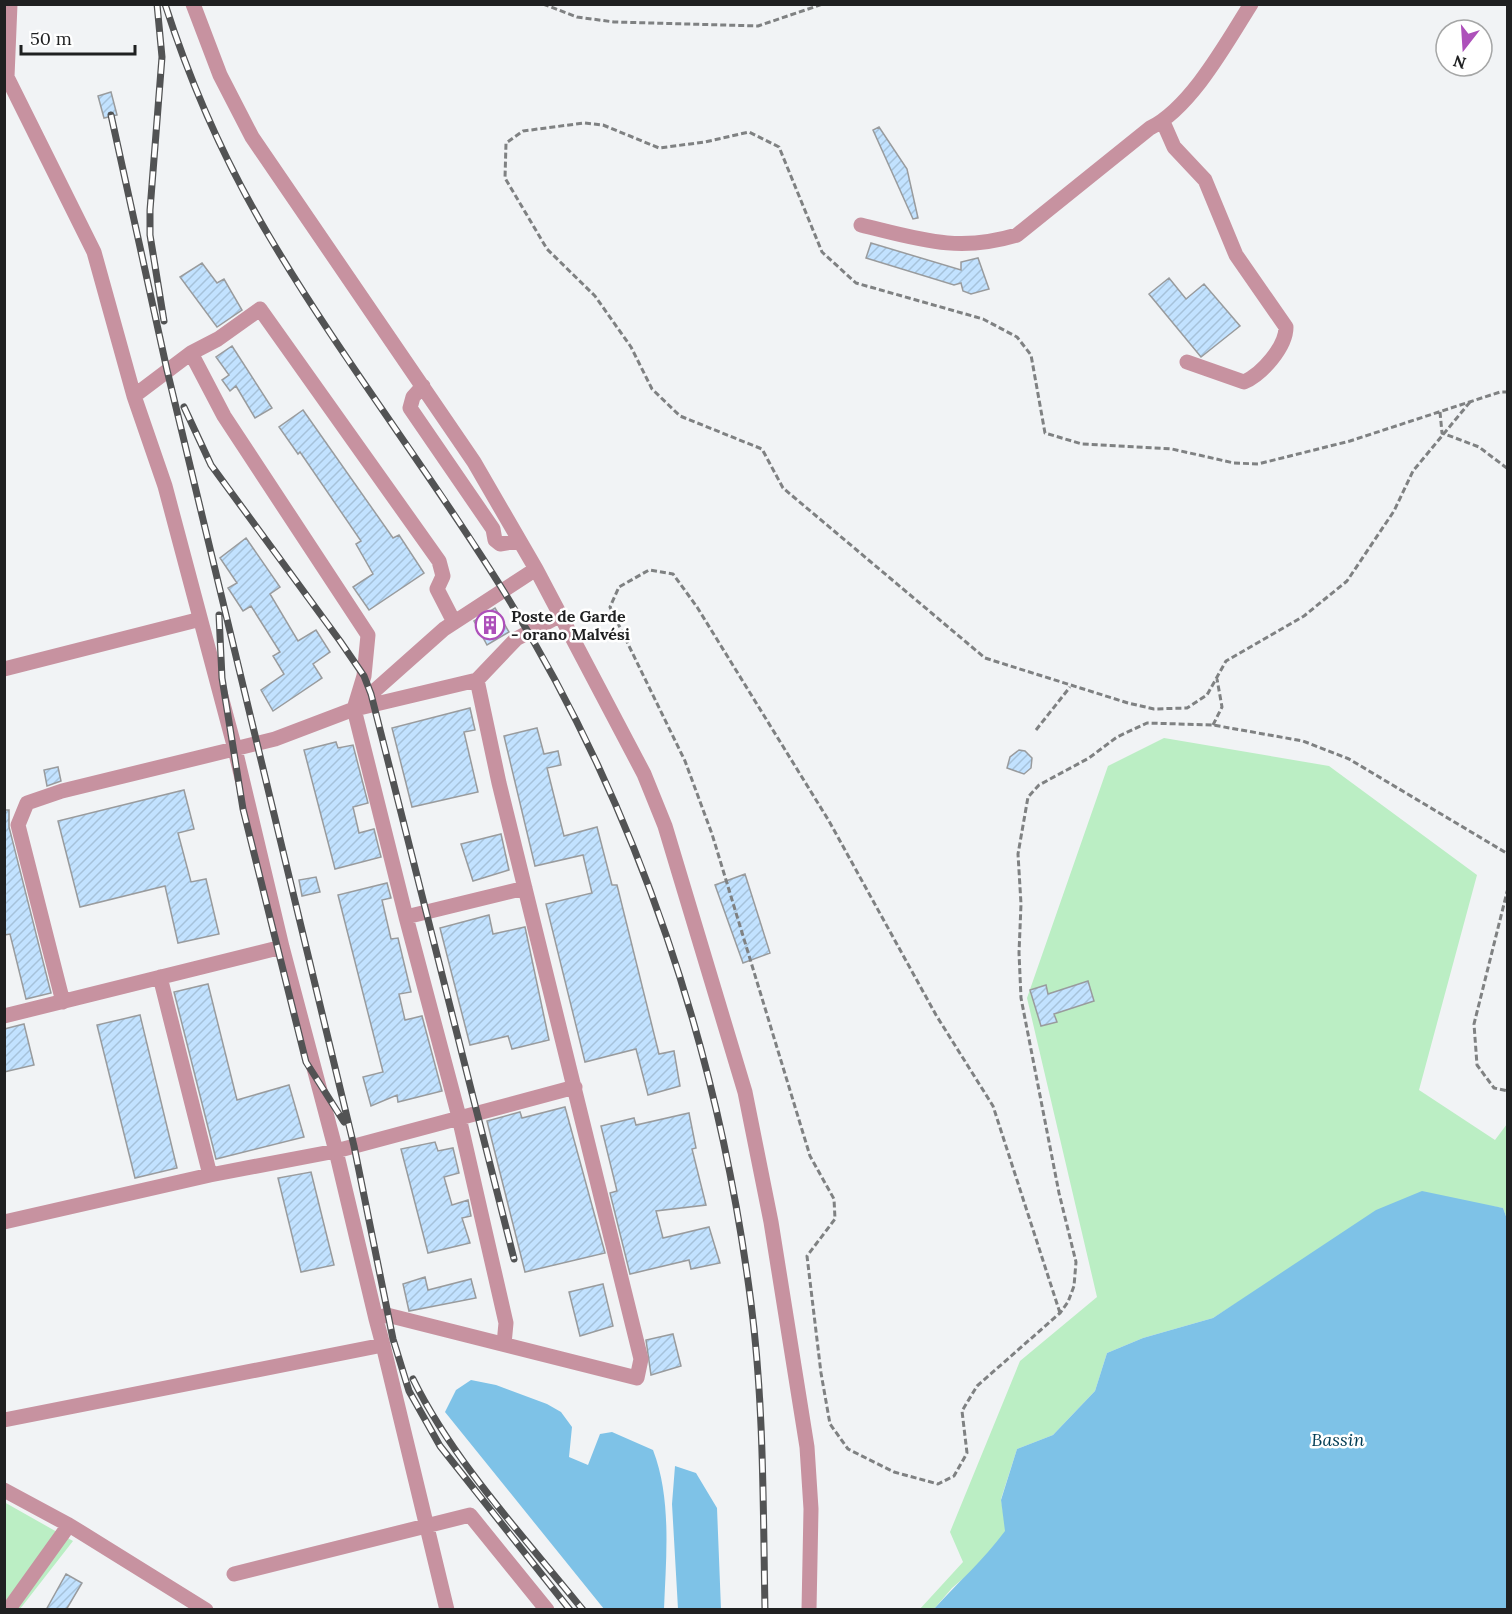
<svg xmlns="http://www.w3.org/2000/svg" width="1512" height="1614" font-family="Lora,serif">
  <defs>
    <pattern id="building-hatch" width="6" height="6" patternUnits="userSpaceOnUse" patternTransform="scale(1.5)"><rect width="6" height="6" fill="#c2e2ff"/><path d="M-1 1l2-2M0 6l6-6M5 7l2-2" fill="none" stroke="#a6c2da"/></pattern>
  </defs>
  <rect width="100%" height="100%" fill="#f1f3f5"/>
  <path fill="#bbeec4" d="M1164 738 1329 766 1477 875 1419 1090 1495 1140 1507 1124V1219L1503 1208 1472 1203 1285 1272 1213 1318 1143 1338 1107 1353 1095 1391 1053 1435 1017 1449 1001 1499 1006 1531 980 1564 952 1588 934 1609 919 1610 963 1562 950 1532 1020 1361 1097 1297 1027 998 1108 766Z
    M4 1502 73 1541 20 1609H5Z"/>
  <path fill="#7ec2e7" d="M1422 1191 1503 1208 1507 1219V1609H934C958 1582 983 1561 1005 1531L1001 1500 1017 1449 1053 1435 1095 1391 1107 1353 1143 1338 1213 1318 1376 1210Z
    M471 1380 496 1385 547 1404 561 1412 572 1427 569 1457 588 1465 600 1434 612 1432 653 1450C672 1499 666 1558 664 1609H604L445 1412 456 1390Z
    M675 1466 696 1473 717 1508 721 1609H678L672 1504Z"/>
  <path fill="url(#building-hatch)" stroke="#999b9d" stroke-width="1.5" d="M111 92 117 115 104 118 98 96Z
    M879 127 907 169 918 218 913 219 873 130Z
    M871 243 961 270V262L978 258 989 289 971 294 963 291 961 283 954 285 866 258Z
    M202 263 217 283 224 279 242 310 217 327 180 277Z
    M1169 278 1186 299 1204 284 1240 326 1201 357 1149 294Z
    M232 346 272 408 255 418 236 386 230 391 222 380 229 375 216 357Z
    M303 410 393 538 399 535 424 573 369 610 353 587 373 574 356 544 361 541 300 452 298 454 279 427Z
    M246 538 280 587 270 594 298 641 316 630 330 652 313 664 322 678 273 711 261 690 284 674 273 656 280 652 251 606 243 611 228 588 237 583 220 558Z
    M495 608 509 632 487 645 474 621Z
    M470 708 475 730 464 732 478 792 412 807 392 728Z
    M537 728 544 754 558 751 561 765 547 768 564 836 597 827 612 885H617L659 1054 674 1051 680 1086 648 1095 636 1049 585 1062 546 904 592 893 583 855 535 866 504 736Z
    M336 742 338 748 353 745 368 803 353 807 359 833 374 829 381 857 335 869 304 750Z
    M1019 750 1025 751 1032 758 1031 768 1024 774 1007 768 1010 757Z
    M58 767 61 781 47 786 44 770Z
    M184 790 194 829 178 833 191 882 206 879 219 934 178 943 165 886 80 907 58 821Z
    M4 810H9V827L51 993 26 999 10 934 4 935Z
    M501 834 509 870 473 881 461 844Z
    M745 874 770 953 743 963 715 885Z
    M316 877 320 892 302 896 299 880Z
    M387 883 391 898 382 900 391 939 398 938 411 992 399 994 405 1020 422 1016 442 1091 398 1102 397 1095 371 1106 363 1077 383 1072 338 895Z
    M489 915 493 934 525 927 549 1040 512 1049 508 1036 470 1045 440 928Z
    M1088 981 1094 1001 1054 1014 1057 1022 1041 1026 1030 990 1046 985 1048 994Z
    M208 984 237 1100 289 1085 304 1137 216 1159 174 992Z
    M140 1015 177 1168 135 1178 97 1025Z
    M24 1024 34 1065 4 1072V1029Z
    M565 1107 605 1253 525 1272 487 1121 520 1112 522 1118Z
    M689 1113 696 1148 692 1149 706 1205 656 1211 663 1238 709 1227 720 1263 691 1269 689 1260 630 1274 610 1193 617 1191 601 1126 634 1118 636 1125Z
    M435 1142 438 1151 453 1148 459 1173 444 1177 452 1205 468 1200 471 1216 462 1218 470 1243 428 1253 401 1149Z
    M311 1172 334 1265 301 1272 278 1178Z
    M425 1277 428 1290 471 1279 476 1298 409 1311 403 1284Z
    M603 1284 613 1326 580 1336 569 1292Z
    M673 1334 681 1366 651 1375 646 1340Z
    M66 1574 82 1583 66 1610H46Z"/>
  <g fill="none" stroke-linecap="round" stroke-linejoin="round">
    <path stroke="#7f8182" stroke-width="3" stroke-dasharray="6 3" stroke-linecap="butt" d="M543 4 577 17 614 22 758 26 823 4
      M1470 402 1413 471 1394 511 1347 581 1304 616 1226 661 1207 695 1187 708 1154 709 1128 703 985 658 783 488 762 449 680 416 652 389 631 347 595 296 547 249 505 178 506 143 523 131 584 123 603 125 659 148 705 142 749 132 779 147 822 252 856 283 983 319 1017 337 1031 355 1045 433 1082 444 1172 449 1234 463 1258 464 1350 441 1500 392H1508
      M1440 412 1442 433 1479 447 1508 469
      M1213 725 1222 707 1217 679
      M1036 730 1070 687
      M1508 888 1474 1024 1477 1065 1494 1088 1508 1091
      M1060 1313 993 1106 936 1015 829 821 697 607 673 574 649 570 619 587 610 607 685 761 712 834 810 1156 834 1199 835 1219 807 1256 821 1373 830 1424 848 1449 894 1472 938 1484 954 1476 967 1453 962 1411 977 1386 1060 1313 1068 1302 1074 1286 1076 1262 1059 1193 1021 998 1019 953 1021 904 1018 854 1028 797 1039 785 1089 758 1117 737 1147 723 1213 725 1303 741 1349 759 1508 854"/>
    <path stroke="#c792a0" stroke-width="15" d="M10 4 7 77 94 252 134 396 165 486 235 749 282 947 336 1151 376 1319 387 1315 637 1378 641 1359 499 783 477 680 516 639 561 615
      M193 4 220 75 252 137 474 462 536 569 644 774 665 826 745 1092 771 1222 807 1447 811 1509 809 1610
      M1163 122 1174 147 1205 180 1236 255 1286 327C1286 347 1262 374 1244 382L1187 362
      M861 225C919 239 958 253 1017 235L1150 128C1191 108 1227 42 1251 4
      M191 353 218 339 260 309 439 561 443 576 437 589 454 622
      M423 386 413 397 410 408 493 529 495 540 500 544 519 541
      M134 396 191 353 224 416 368 635 364 676 354 709 406 917 525 888
      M4 669 193 621
      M355 709 477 680
      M406 917 458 1113 506 1323 504 1344
      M160 977 210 1175 336 1151 575 1087
      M63 1002 18 825 27 803 62 791 275 739 354 709 444 629 536 569
      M4 1016 282 947
      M4 1222 210 1175
      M383 1345 447 1610
      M4 1420 383 1345 376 1319
      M4 1490 69 1525 206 1610
      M234 1574 470 1515 547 1610
      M8 1610 69 1525"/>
    <g stroke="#525354" stroke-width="7">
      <path id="rail" d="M157 4 162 57 150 210V235L164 321
        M165 4C191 85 226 164 269 236 342 360 431 473 506 595 639 810 719 1053 751 1303 764 1404 763 1507 765 1610
        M111 115 167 370 354 1146 393 1339 409 1391 440 1446 570 1610
        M184 407 211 465 340 641 364 676 371 694 514 1259
        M219 615 222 678 243 809 306 1062 344 1122
        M413 1379C453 1461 525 1538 583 1610"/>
    </g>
    <use href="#rail" stroke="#fff" stroke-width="4.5" stroke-dasharray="14" stroke-linecap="butt"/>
  </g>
  <defs>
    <g id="building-ring" transform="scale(1.5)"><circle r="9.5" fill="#fff" stroke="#ad50ba" stroke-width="1.5"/><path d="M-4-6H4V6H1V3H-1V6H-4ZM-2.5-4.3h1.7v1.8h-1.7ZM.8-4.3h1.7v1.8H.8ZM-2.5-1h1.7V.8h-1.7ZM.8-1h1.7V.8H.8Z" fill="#ad50ba"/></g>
  </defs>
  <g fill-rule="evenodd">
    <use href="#building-ring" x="490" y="625"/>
  </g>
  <g text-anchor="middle" stroke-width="5" stroke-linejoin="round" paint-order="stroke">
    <g font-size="16" font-weight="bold" fill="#1f2021" stroke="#fff" text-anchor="start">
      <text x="511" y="622">Poste de Garde<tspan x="511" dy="18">- orano Malvési</tspan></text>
    </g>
    <g font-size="18" font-style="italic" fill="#003c54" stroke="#fff">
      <text x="1338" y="1446">Bassin</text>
    </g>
  </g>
  <rect width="1512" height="1614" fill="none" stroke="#1f2021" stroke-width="12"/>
  <g transform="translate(1464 48) rotate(197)"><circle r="28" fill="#ffffff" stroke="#a5a6a6" stroke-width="1.5"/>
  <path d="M0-4.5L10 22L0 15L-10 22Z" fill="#ad50ba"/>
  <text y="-9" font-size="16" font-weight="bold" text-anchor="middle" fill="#1f2021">N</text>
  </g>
  <path d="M21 45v9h114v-9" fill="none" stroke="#1f2021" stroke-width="3"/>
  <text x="30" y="45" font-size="18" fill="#1f2021" stroke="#ffffff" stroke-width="4.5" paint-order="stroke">50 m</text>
</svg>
